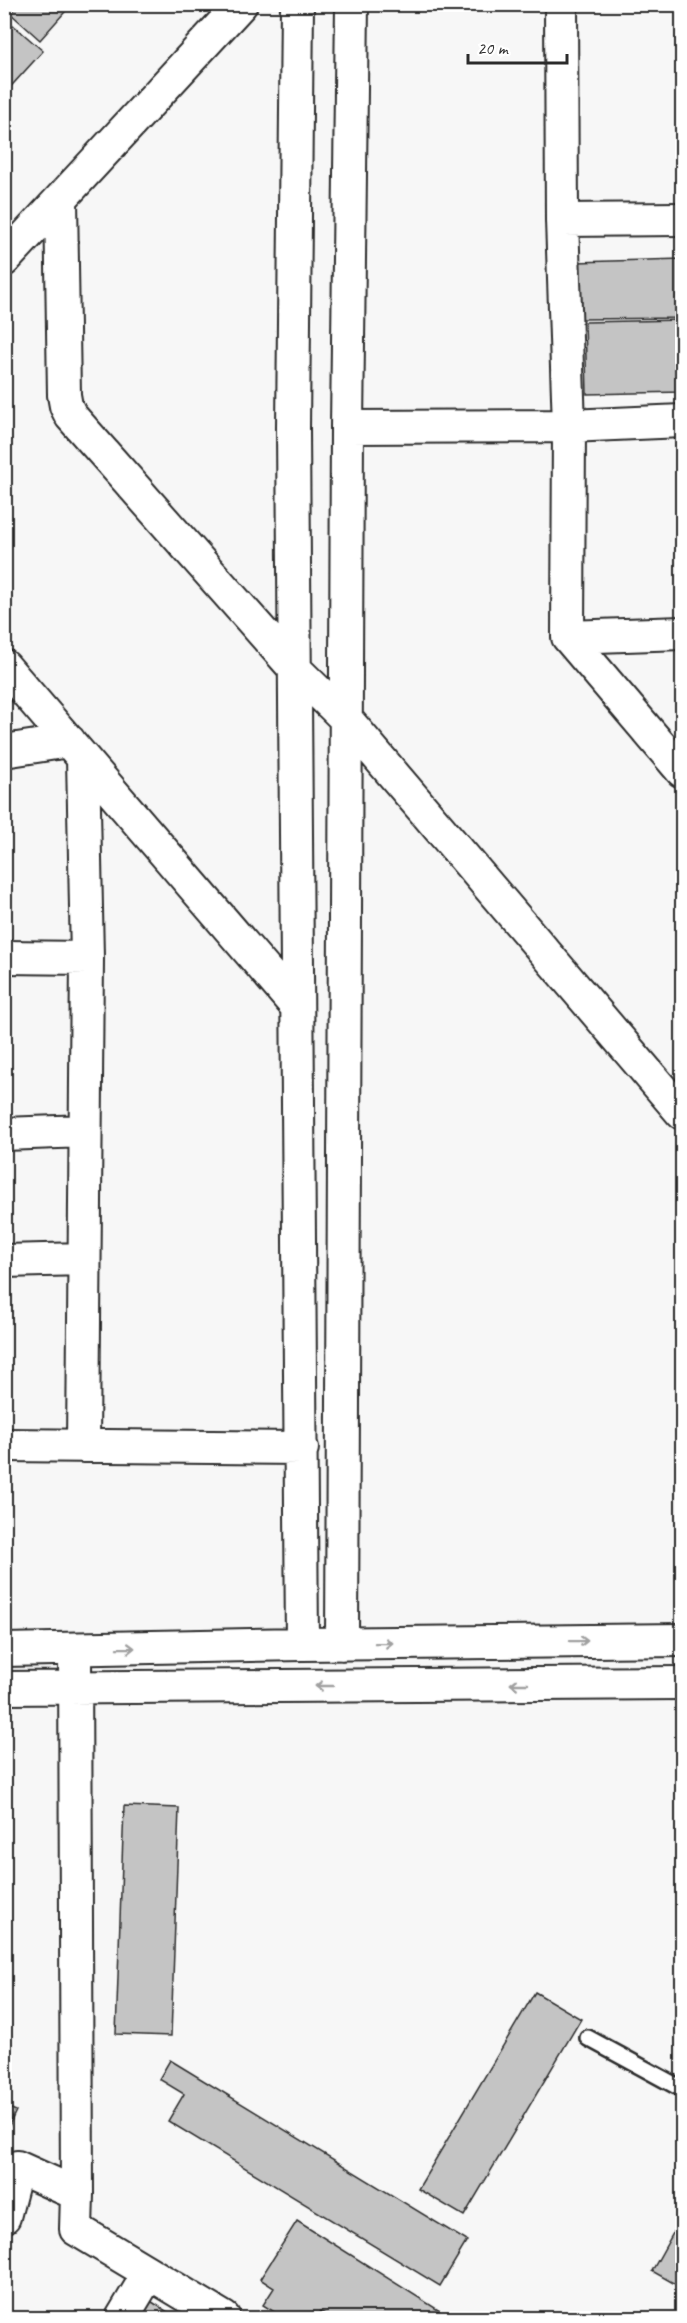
<svg xmlns="http://www.w3.org/2000/svg" width="687" height="2323" font-family="Caveat,sans-serif">
  <rect width="100%" height="100%" fill="#f7f7f7"/>
  <filter id="ink" filterUnits="userSpaceOnUse"><feTurbulence type="fractalNoise" baseFrequency=".0167" numOctaves="2"/><feDisplacementMap in="SourceGraphic" scale="12" xChannelSelector="R" yChannelSelector="G"/><feConvolveMatrix kernelMatrix="1 2 1 2 8 2 1 2 1" color-interpolation-filters="sRGB"/></filter>
  <g filter="url(#ink)">
    <path fill="#c4c4c4" stroke="#2b2b2b" stroke-width="1.5" d="M18 4H72L40 40 10 13Z
      M4 17 43 51 4 94Z
      M682 259V318L581 319 576 262Z
      M682 320V392L587 394 585 322Z
      M124 1806 179 1808 171 2036 116 2034Z
      M535 1992 581 2019 464 2216 418 2189Z
      M170 2060 467 2241 440 2286 168 2121 184 2094 159 2079Z
      M4 2106 16 2111 4 2136Z
      M682 2217V2288L652 2271Z
      M297 2221 451 2318H331L320 2311 315 2318H284L263 2305 274 2288 260 2279Z
      M149 2300 177 2318H136Z"/>
    <g fill="none" stroke-linecap="round" stroke-linejoin="round">
      <g stroke="#2b2b2b" stroke-width="20">
        <path id="lane" d="M588 2038 682 2089"/>
      </g>
      <g stroke="#2b2b2b" stroke-width="36">
        <path id="street" d="M297 4 293 429 302 1644
          M561 4 562 220 569 426 568 637 682 771
          M61 199 64 395 66 406 71 416 295 669 346 719 682 1113
          M562 220 682 219
          M4 260 241 4
          M347 427 569 426 682 421
          M568 637 682 633
          M4 666 297 1007
          M4 751 69 741
          M4 957 87 958
          M4 1134 85 1131
          M4 1261 84 1259
          M4 1445 302 1448
          M83 1446 87 958 83 758
          M342 1644 347 427 352 4
          M75 1649 77 2194 76 2229 224 2318
          M4 1650 302 1644 682 1640
          M4 1688 682 1683
          M4 2217 17 2167 77 2194
          M122 2318 149 2273"/>
      </g>
      <use href="#lane" stroke="#fff" stroke-width="15"/>
      <use href="#street" stroke="#fff" stroke-width="32"/>
    </g>
    <defs><path id="oneway-shaft" d="M-6 0H5M1.5-3L5.5 0L1.5 3" fill="none" stroke-width="1.6" stroke-linecap="round" stroke-linejoin="round" transform="scale(1.5)"/></defs>
    <g stroke="#a0a0a0">
      <use href="#oneway-shaft" transform="translate(579 1641) rotate(-1)"/>
      <use href="#oneway-shaft" transform="translate(384 1643) rotate(-1)"/>
      <use href="#oneway-shaft" transform="translate(126 1648) rotate(-1)"/>
      <use href="#oneway-shaft" transform="translate(519 1684) rotate(180)"/>
      <use href="#oneway-shaft" transform="translate(324 1686) rotate(180)"/>
    </g>
  </g>
  <rect width="687" height="2323" fill="none" stroke="#fff" stroke-width="24"/>
  <rect x="12" y="12" width="663" height="2299" fill="none" stroke="#2b2b2b" stroke-width="2" filter="url(#ink)"/>
  <path d="M468 54v9h99v-9" fill="none" stroke="#2b2b2b" stroke-width="3"/>
  <text x="477" y="54" font-size="18" fill="#2b2b2b" stroke="#ffffff" stroke-width="4.5" paint-order="stroke">20 m</text>
</svg>
